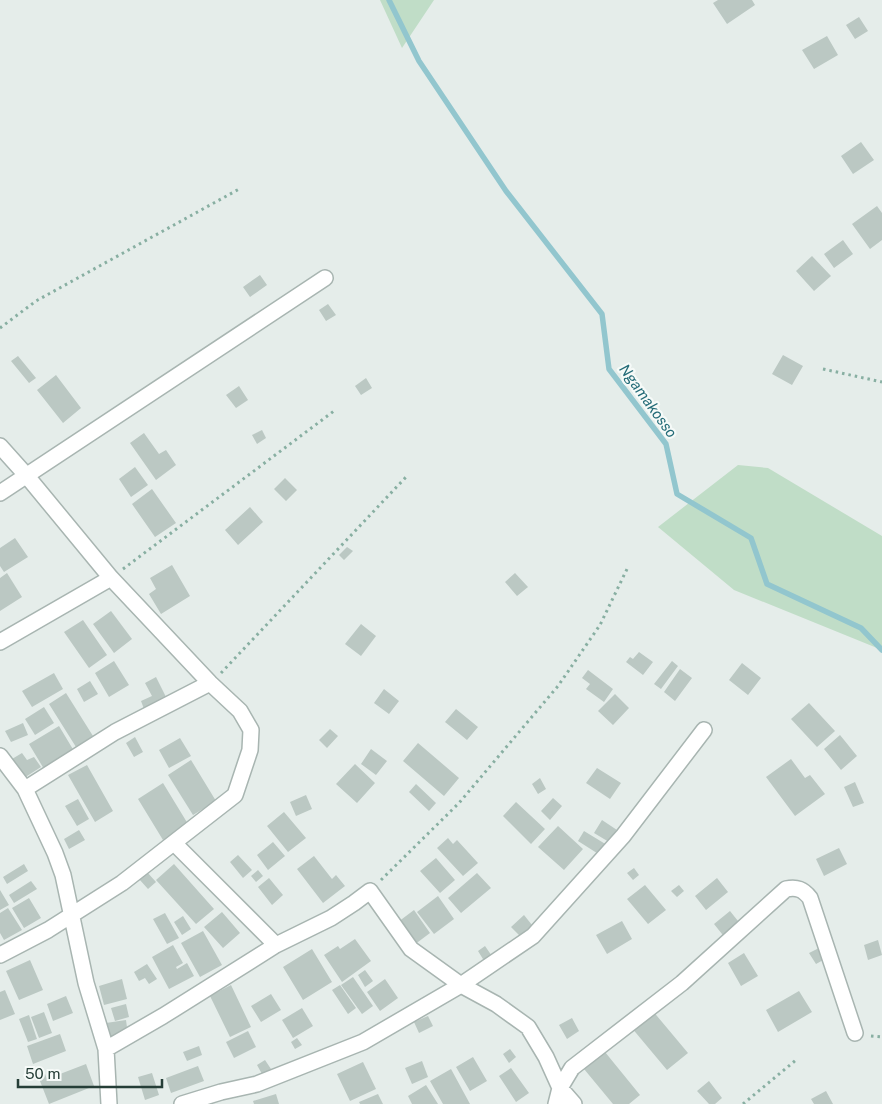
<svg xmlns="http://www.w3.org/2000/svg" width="882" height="1104" font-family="'Public Sans',sans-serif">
  <rect width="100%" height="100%" fill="#e5edea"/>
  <path fill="#c0ddc7" d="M380 0H434L402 48Z
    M738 465 768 468 882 536V650L734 590 658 527Z"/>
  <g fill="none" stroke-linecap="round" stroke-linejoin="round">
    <path stroke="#92c6ce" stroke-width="5.5" d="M389 0 419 61 506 191 602 314 609 369 666 444 677 494 751 538 767 584 861 628 882 650"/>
  </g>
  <path fill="#bbc8c3" d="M718 0H752L755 5 727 24 713 3Z
    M859 17 868 31 855 39 846 25Z
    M827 36 838 55 814 69 802 50Z
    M861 142 874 160 853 174 841 156Z
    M877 206 882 213V240L870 249 852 224Z
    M843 240 853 254 834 268 824 254Z
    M812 256 831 276 814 291 796 271Z
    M260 275 267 285 250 297 243 287Z
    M328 304 336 315 326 321 319 310Z
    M783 355 803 366 792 385 772 374Z
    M18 356 36 378 29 383 11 361Z
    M56 375 81 408 63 423 37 390Z
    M366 378 372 388 361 395 355 386Z
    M239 386 248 400 236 408 226 395Z
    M262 430 266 438 257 444 252 435Z
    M144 433 159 454 166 450 176 465 156 480 130 443Z
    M135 467 148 485 131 497 119 479Z
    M285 478 297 490 286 501 274 489Z
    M152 489 176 523 155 537 132 504Z
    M250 507 263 522 238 545 225 530Z
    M15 538 28 557 4 572 0 566V548Z
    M347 547 353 551 344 560 339 555Z
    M172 565 190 596 161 614 149 594 156 589 150 578Z
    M7 573 22 597 0 611V578Z
    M515 573 528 587 517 596 505 582Z
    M111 611 132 639 114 653 93 624Z
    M83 620 107 655 89 668 64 632Z
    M361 624 376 636 361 656 345 644Z
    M639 652 653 662 643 675 626 662 630 657 633 659Z
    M114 661 129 685 109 697 95 673Z
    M672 661 678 666 661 689 654 684Z
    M742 663 761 678 748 695 729 680Z
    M680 669 692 678 675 701 664 692Z
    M588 670 613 689 604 702 586 689 590 684 582 678Z
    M54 673 63 689 32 707 22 691Z
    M156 677 166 697 144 709 141 701 152 696 145 683Z
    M90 681 98 694 84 702 77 689Z
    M384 689 399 701 389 714 374 703Z
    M66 693 93 736 76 747 49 704Z
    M615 694 629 708 613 725 598 711Z
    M809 703 835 731 817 747 791 719Z
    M44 707 54 723 35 735 25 719Z
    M456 709 478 727 467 740 445 722Z
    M23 723 28 735 11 742 5 731Z
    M59 726 74 751 44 769 29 744Z
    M330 729 338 736 327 748 319 740Z
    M840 735 857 756 841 770 824 749Z
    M135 737 143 752 134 757 126 743Z
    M180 738 191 756 169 768 159 750Z
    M418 743 459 778 444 796 403 761Z
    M371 749 387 761 376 775 361 764Z
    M22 753 27 760 34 757 41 767 24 778 12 759Z
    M791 759 805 778 810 775 825 794 795 816 766 777Z
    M191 760 216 801 193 815 168 775Z
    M355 764 375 783 357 803 336 784Z
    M87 765 113 811 95 822 68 775Z
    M597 768 621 783 610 799 586 783Z
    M540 778 546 789 538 794 532 784Z
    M855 782 864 803 853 807 844 787Z
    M163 783 188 824 163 840 138 799Z
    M416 784 436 803 429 811 409 792Z
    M306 795 312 809 296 816 290 802Z
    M553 798 562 806 550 820 541 811Z
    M78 799 89 819 77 826 65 806Z
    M516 802 545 829 531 844 503 816Z
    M284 812 306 838 288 852 267 826Z
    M602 820 617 830 609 842 594 833Z
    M558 826 583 849 564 870 538 847Z
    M79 830 85 840 69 849 64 839Z
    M584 831 607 845 600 855 578 841Z
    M448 838 453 844 457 840 478 863 463 876 437 848Z
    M273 842 285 856 268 870 257 855Z
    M839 848 847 864 824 876 816 859Z
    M238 855 252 870 243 878 230 862Z
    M314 856 332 879 336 875 345 886 323 903 297 869Z
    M436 858 455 880 440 893 420 871Z
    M24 864 28 871 7 884 3 877Z
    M174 864 214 909 196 924 156 880Z
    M634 868 639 875 633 880 627 873Z
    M258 870 263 876 256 882 251 876Z
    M147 872 156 882 148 889 139 879Z
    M477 873 491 888 461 913 448 898Z
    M269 878 283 895 272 905 258 887Z
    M717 878 728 892 706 910 695 896Z
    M31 881 37 889 14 903 9 895Z
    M645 885 666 910 648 924 627 899Z
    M679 885 684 891 677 897 671 891Z
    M0 890 9 905 0 910Z
    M438 896 454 919 434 934 417 912Z
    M29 898 41 918 24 928 12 908Z
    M8 908 22 930 4 940 0 933V913Z
    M414 910 430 933 414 945 398 922Z
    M730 911 742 926 726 939 714 924Z
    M222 912 240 933 223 948 204 927Z
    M165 913 179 938 167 944 153 919Z
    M524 915 532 925 520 936 511 927Z
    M183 916 191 929 182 935 174 922Z
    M622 921 632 939 607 954 596 935Z
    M203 931 222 965 200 977 181 943Z
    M355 939 371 961 342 982 324 955 338 946 340 949Z
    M878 940 882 955 868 960 864 945Z
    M173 945 183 963 176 967 177 969 187 963 194 976 169 989 152 957Z
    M485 946 494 959 486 964 478 951Z
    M819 948 825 959 816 964 809 953Z
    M312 949 332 982 303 1000 283 967Z
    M744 953 758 976 741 986 728 963Z
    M30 960 43 990 19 1000 6 971Z
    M147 964 157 979 149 984 145 978 139 981 134 972Z
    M365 970 373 981 365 987 358 975Z
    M353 977 373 1006 362 1014 341 985Z
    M122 979 127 999 104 1005 99 986Z
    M385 979 398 998 380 1011 367 992Z
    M231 985 251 1027 230 1037 210 996Z
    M340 985 356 1008 348 1014 332 990Z
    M5 990 15 1014 0 1020V992Z
    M799 991 812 1012 778 1032 766 1010Z
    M271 994 281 1010 261 1022 251 1006Z
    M66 996 73 1013 53 1021 47 1004Z
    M126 1004 129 1017 115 1021 111 1008Z
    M302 1008 313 1026 293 1038 282 1020Z
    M652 1010 688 1053 667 1070 631 1027Z
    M44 1012 52 1033 39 1038 31 1017Z
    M29 1015 37 1039 28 1042 19 1019Z
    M428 1016 433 1026 419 1033 414 1022Z
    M572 1018 579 1031 567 1039 559 1025Z
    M126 1020 128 1035 108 1038 106 1023Z
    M248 1031 256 1047 234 1058 226 1042Z
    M60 1034 66 1051 33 1064 27 1046Z
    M297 1038 302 1045 295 1049 291 1042Z
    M199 1046 202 1055 187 1061 183 1052Z
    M510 1049 516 1057 509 1063 503 1054Z
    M605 1052 640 1095 629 1104H613L584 1069Z
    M473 1057 487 1081 470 1091 456 1067Z
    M265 1060 271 1069 262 1074 257 1065Z
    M422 1061 428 1077 412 1084 405 1068Z
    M363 1062 376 1089 350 1101 337 1074Z
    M86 1064 94 1086 49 1104 38 1076 45 1074 47 1079Z
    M198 1066 204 1081 171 1093 166 1078Z
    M511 1068 529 1093 516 1102 499 1076Z
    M451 1069 470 1104H443L430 1081Z
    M152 1073 159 1095 145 1100 138 1077Z
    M709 1081 722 1098 715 1104H709L697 1091Z
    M426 1085 438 1104H412L408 1096Z
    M826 1091 833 1104H814L811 1099Z
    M276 1094 279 1104H254L253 1101Z
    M378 1094 383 1104H360L359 1102Z"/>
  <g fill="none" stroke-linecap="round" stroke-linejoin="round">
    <g stroke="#a8b5b1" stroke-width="18">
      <path id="street" d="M0 446 26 475 111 578 210 683 240 711 251 730 250 750 235 795 122 883 48 930 0 955
        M0 493 325 278
        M0 642 111 578
        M0 756 25 789 55 853 63 875 86 983 106 1049 109 1104
        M25 789 115 732 210 683
        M174 843 276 945
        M106 1049 163 1016 276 945 331 918 354 903 370 891 411 949 461 985 496 1004 528 1027 546 1057 560 1088 574 1104
        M182 1104 221 1092 257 1084 363 1042 461 985 533 936 623 836 704 730
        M556 1104 560 1088 572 1068 682 983 786 889C797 887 803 889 810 898L855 1033"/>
    </g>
    <path stroke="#88afa2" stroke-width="3" stroke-dasharray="2.5 4" stroke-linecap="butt" d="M0 328 36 301 241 188
      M823 369 882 382
      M123 569 334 411
      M221 673 406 477
      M381 880 459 803 558 686 600 625 628 567
      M871 1036 882 1037
      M743 1104 796 1060"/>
    <use href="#street" stroke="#fff" stroke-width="15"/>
  </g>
  <g text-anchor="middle" stroke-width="4.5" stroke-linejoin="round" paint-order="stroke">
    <g font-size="15" font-style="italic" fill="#236b77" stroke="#f6faf8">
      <text transform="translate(648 401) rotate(54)" y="5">Ngamakosso</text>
    </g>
  </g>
  <path d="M18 1079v8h144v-8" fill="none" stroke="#253e37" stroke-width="2.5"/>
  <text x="25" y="1079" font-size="15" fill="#253e37" stroke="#f6faf8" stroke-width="4" paint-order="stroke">50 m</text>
</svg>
